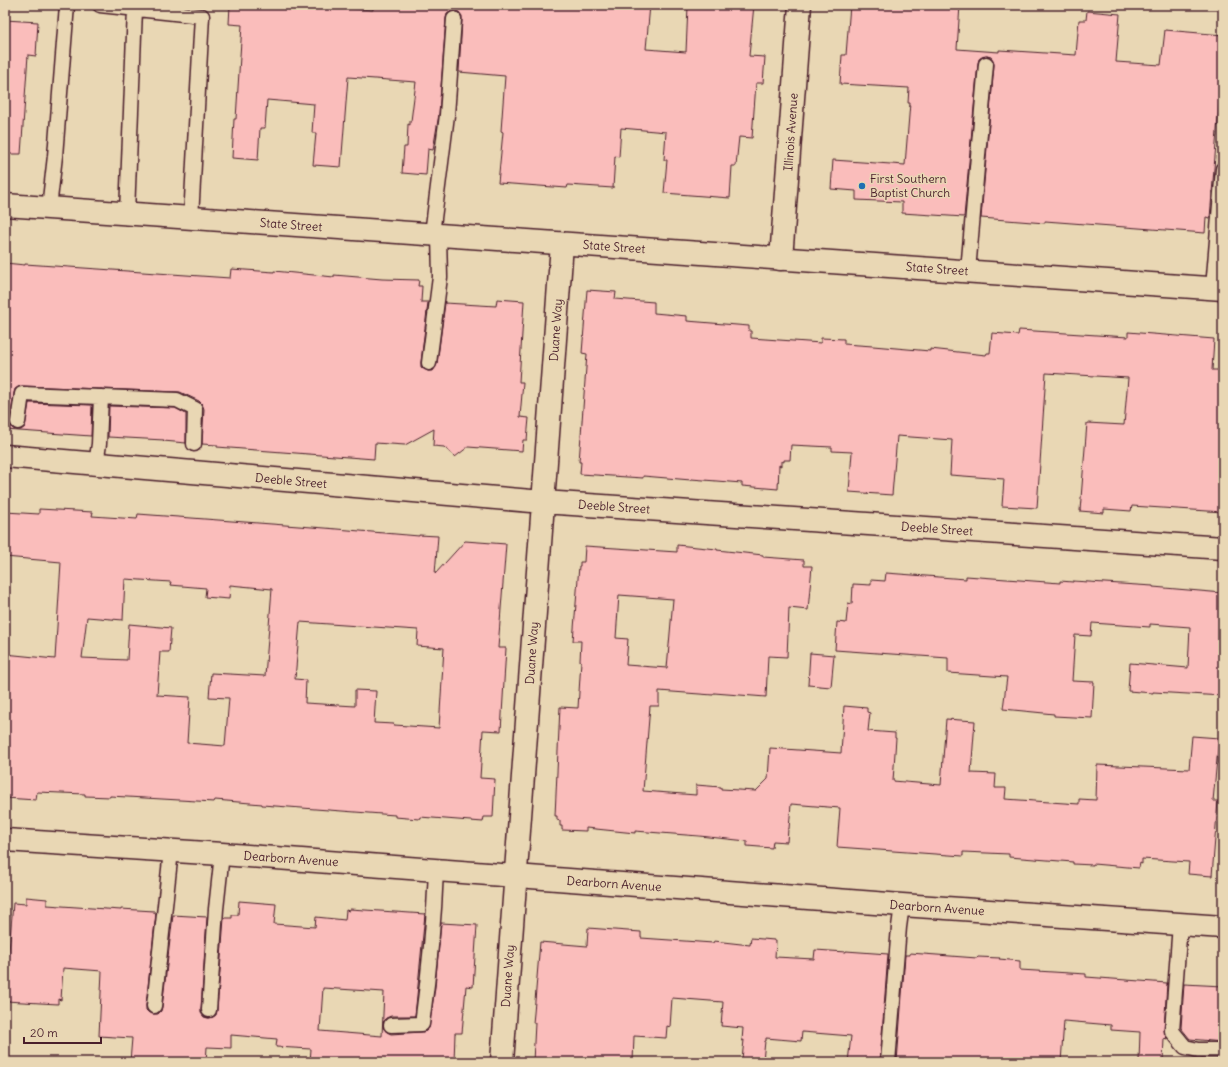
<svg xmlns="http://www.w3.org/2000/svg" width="1228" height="1067" font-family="Delius,sans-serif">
  <rect width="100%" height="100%" fill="#e9d7b4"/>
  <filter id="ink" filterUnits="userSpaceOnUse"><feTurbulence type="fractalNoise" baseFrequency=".025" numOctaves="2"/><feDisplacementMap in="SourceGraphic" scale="8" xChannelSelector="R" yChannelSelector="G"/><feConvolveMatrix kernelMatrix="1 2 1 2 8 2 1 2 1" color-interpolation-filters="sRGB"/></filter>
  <g filter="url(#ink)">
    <path fill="#fabdbb" stroke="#4a1f2b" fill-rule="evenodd" d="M230 5H301L373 10V5H650L646 49 686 52 688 6 726 7V5H754L749 56 765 57 763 83H756L752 138 739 137 736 166H732L730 198 664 193 667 160H664L666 132 621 128 619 157 615 156 613 188 568 185 567 188 498 183 503 132 501 131 505 76 459 72 462 20V16L459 12 454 11 450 12 447 14 446 18 439 114 433 150 428 149 426 175 402 173 404 147H407L408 124 410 125V121H411L416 82 348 77 341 167 313 165 316 133H312L314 104 267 100 265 128H260L258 160 232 158 234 119H236L242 25 229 24Z
      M850 5H960L957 49 999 52V50L1076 55 1079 20H1086L1087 11 1120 14 1116 62 1161 65 1165 30 1223 35V94H1220L1210 218 1206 217 1205 233 1045 221V223L981 218 994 65 993 60 991 57 987 56 982 57 979 59 978 63 964 217 902 213V202L856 200V191L831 189 833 160 905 165 910 103H908L909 88 840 84 842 55H846Z
      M5 20 38 22 36 56 28 55 21 154H5Z
      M5 263 25 265V264L230 278 231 269 274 272V271L334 277V275L382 279 419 280 418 286H422L421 302H428L421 362V367L424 369 428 371H433L435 368 437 364 445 303 496 306 497 299 524 301 519 382H523L520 417 529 418 527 440H523L522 451 468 447 455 457 444 447 433 446 434 429 405 445 375 443 374 459 217 447V445L202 444 204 409 202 404 199 401 180 392 22 386 18 387 15 389 14 393 10 421V426L13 429 17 430H21L25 427 29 403 92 405 91 436 5 430Z
      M587 290 616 292 615 299 654 302V313L687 316V321L749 326V331H751V338L821 343V338L844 339V344L873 346 930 351V349L986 355 987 353H990L992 333 1018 335 1019 330 1128 337V332L1214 339 1212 370H1223V512L1132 506 1131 511 1104 509V513L1080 511 1087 423 1124 425 1128 378 1046 373 1037 508 1002 506 1004 479 950 475 952 440 897 436 892 495 849 492 852 452 832 451V447L791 445 790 460H784V462L781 461V466L779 465 778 489 742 486V483L691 479V480L643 476V478L580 474 581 462H579L587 354 582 353Z
      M109 406 175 408 186 414V443L163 441 164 440 108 437Z
      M39 509 93 512 92 516 137 519 138 514 325 528 419 536V535L438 536 435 574 465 541 506 544 498 648H506L501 731 483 730 480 778 495 779 493 817H484L483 822 420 817 419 819 395 817V815L262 805V804L215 800 214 802 110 796V797L85 796V794L37 792 36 800 5 798V654L55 659 61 562 5 557V512L39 514ZM125 579 171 582 170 585 206 588 205 597 229 599 230 585 272 589 265 676 211 673 209 697 229 698 225 746 187 743 190 697 157 695 160 652H169L171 628 129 624 127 660 82 658 87 617 123 620ZM300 622 418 630 417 646 444 648 439 728 394 725V724L374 723 376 691 355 690V706L305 703 306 680 295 679Z
      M677 545 717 549V550L763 555V557L804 560V566H812L808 610 789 608 787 657 768 656 766 697 714 693 713 695 659 691V706H650L643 791 696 795V785L721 787V789L756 791 768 779 770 748 841 753 844 706 867 708V712L870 713 868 731 895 733V738H896L893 781 941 785 946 719 975 721 971 773 996 774 995 788H1006L1005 799 1079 804V799L1096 800 1097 765 1189 769 1192 736 1219 738 1213 801H1218L1212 876 1188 874 1189 862 1142 859V864L1140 863 1139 868 1093 864V865L1073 864V862L1009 857V854L963 852V856L837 847 840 808 791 804 789 829H788L787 842 773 841 772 848 747 846V841L699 836 635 831V833L586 828V831L562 830V826H560V821L557 820V816H555L560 707 578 708 581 661H580L581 641H573L579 566H580V562H584L585 546 677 552ZM619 595 673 599 667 668 626 665 628 639 616 638Z
      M886 573 966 579V576L1060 583V581L1073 582V581L1153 586V587L1223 593V696L1153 692V693L1128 691 1130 663 1188 668 1190 627 1150 624V627L1092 623 1091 636 1075 635 1072 681 1094 682 1092 718 1054 716V714L1003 709 1007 677 948 673V658L835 650 837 622 846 623 848 603 852 604 853 584 871 585V580L885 581Z
      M810 653 834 655 831 687 808 685Z
      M26 897 47 899V905L121 910V909L154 911V913H156L146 1005V1010L149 1013 153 1014H158L161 1011 162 1007 173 915 207 917 201 1009V1013L204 1017 209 1018 213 1017 216 1015 217 1011 224 918H232V915H238L239 901 276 904 274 924 315 927 316 917 345 920 346 910 349 911 350 909 425 914 415 1016H391L386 1018 384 1021 383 1025 384 1029 387 1032 391 1034 422 1032 426 1031 429 1028 435 987 441 923 477 925 473 987 466 986 462 1033H455L454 1062H310L311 1049 276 1047 277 1039 231 1035V1048L207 1047 206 1062H130L132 1038 99 1036 102 971 63 968 61 1000 58 999V1004L5 1001V976H7L13 903 26 904ZM323 988 384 992 382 1036 320 1031Z
      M588 928 641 932V938L713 943 714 941 750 945 751 938 774 940V941H776L775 957 814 959 815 950 846 952V951L888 954 880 1062H848L851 1036 802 1032 801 1041 766 1038V1041H765L763 1061 742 1059 744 1040 742 1041 743 1028 721 1026 723 1002 672 998 670 1027 667 1026 666 1038 634 1036 633 1062H533L535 1023H533L534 1013 540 942 587 946Z
      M910 953 977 958 978 957 1000 958 999 959 1020 961V970L1086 974V977L1167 983 1164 1030 1167 1039 1164 1038 1163 1062H1139L1140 1032 1111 1030V1025L1064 1021 1061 1062H897L905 955H910Z
      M1184 984 1223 986V1042L1190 1039 1181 1028Z"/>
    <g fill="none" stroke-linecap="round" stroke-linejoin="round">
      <g stroke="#4a1f2b" stroke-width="17">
        <path id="lane" d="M100 5 202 16 191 218
          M49 208 55 156 67 5
          M127 213 135 9
          M432 234 447 115 454 19
          M968 271 986 64
          M1213 288 1223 169
          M429 363 440 277 439 235
          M18 422 22 394 177 400 195 409 194 444
          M96 464 99 444 101 397
          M1180 924 1172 1031 1185 1047 1198 1050H1222
          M154 1006 171 851
          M209 1010 216 909 222 854
          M391 1025 422 1024C429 973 434 922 436 871
          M888 1062 899 927 902 905"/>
      </g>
      <g stroke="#4a1f2b" stroke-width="25">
        <path id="street" d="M781 259 800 5
          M5 456 543 502 1223 548
          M5 840 222 854 902 905 1223 927
          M502 1062 562 244"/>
      </g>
      <g stroke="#4a1f2b" stroke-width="25">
        <path id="secondary" d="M5 205 1223 289"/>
      </g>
      <use href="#lane" stroke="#e9d7b4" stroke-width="14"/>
      <use href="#street" stroke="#e9d7b4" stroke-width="22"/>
      <use href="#secondary" stroke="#e9d7b4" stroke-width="22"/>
    </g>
  </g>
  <circle fill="#1f6fb2" stroke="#e9d7b4" stroke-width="1.5" cx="862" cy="186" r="4"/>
  <g text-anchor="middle" stroke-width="3" stroke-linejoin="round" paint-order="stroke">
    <g font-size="12" fill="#4a1f2b" stroke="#e9d7b4">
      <text transform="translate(791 132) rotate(-86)" y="4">Illinois Avenue</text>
      <text transform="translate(291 225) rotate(4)" y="4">State Street</text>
      <text transform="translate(614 247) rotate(4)" y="4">State Street</text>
      <text transform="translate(937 269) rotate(4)" y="4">State Street</text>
      <text transform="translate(556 330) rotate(-86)" y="4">Duane Way</text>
      <text transform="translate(291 481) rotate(5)" y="4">Deeble Street</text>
      <text transform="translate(614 507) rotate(4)" y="4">Deeble Street</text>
      <text transform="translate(937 529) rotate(4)" y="4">Deeble Street</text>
      <text transform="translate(532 653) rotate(-86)" y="4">Duane Way</text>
      <text transform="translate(291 859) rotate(4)" y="4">Dearborn Avenue</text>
      <text transform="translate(614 884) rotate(4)" y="4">Dearborn Avenue</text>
      <text transform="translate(937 908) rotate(4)" y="4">Dearborn Avenue</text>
      <text transform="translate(508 976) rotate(-86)" y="4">Duane Way</text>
    </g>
    <g font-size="12" fill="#4a1f2b" stroke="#e9d7b4" text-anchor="start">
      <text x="870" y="183">First Southern<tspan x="870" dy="14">Baptist Church</tspan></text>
    </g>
  </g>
  <rect width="1228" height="1067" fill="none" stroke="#e9d7b4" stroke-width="20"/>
  <rect x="10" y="10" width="1208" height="1047" fill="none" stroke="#4a1f2b" stroke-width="1.5" filter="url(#ink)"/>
  <path d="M24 1037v6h77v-6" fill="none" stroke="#4a1f2b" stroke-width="2"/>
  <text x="30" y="1037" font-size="12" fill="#4a1f2b" stroke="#e9d7b4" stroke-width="3" paint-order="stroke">20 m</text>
</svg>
